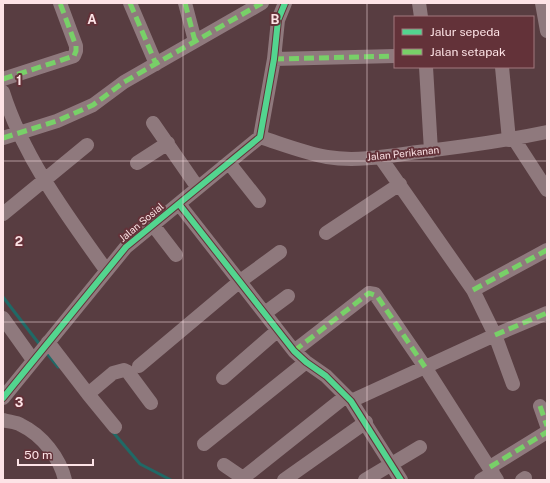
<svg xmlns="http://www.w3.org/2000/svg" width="550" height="483" font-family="'Public Sans',sans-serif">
  <rect width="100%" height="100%" fill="#583d41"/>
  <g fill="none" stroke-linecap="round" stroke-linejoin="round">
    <path stroke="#206966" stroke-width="3" d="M3 297 40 345
      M45 351 58 367
      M112 431 140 464 171 480"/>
    <path stroke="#8f797d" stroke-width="14" d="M130 3 156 64
      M185 3 195 41
      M419 3 421 17
      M542 3 547 31
      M274 59 395 56
      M426 67 431 151
      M502 67 509 140
      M3 79 74 56 76 51V46L60 3
      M3 92C24 158 66 214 106 270
      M153 123 198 188
      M260 137C282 144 305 153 327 157 356 162 389 156 418 152 461 147 504 141 547 132
      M3 138 57 121 93 105 124 82 262 3
      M514 139 547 190
      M380 157 473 290 495 335 513 384
      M137 163 168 143
      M229 163 259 201
      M179 204 294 351 306 362 326 376 351 401 401 480
      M3 214 87 145
      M153 225 176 255
      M326 233 400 184
      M473 290 547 250
      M265 313 288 296
      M3 318 33 360
      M48 342 88 394 113 373 124 370 128 372 151 403
      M294 351 369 293 375 294 425 367 497 480
      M139 366 239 282 280 252
      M223 378 277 331
      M88 394 115 427
      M3 398 126 247 260 137 274 59 278 20 285 3
      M351 401 495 335 547 313
      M540 406 547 426
      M3 420C9 422 16 422 21 425 42 435 60 458 65 480
      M204 444 306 362
      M224 465 246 480
      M490 467 547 432
      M243 478 346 396
      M284 480 366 422
      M365 480 420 447
      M481 480 493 473
      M522 480 525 478"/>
    <path stroke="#78d068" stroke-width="5" stroke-dasharray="10 5" stroke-linecap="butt" d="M130 3 156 64
      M185 3 195 41
      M274 59 395 56
      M3 79 74 56 76 51V46L60 3
      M3 138 57 121 93 105 124 82 262 3
      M473 290 547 250
      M495 335 547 313
      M294 351 369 293 377 296 425 367
      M540 406 547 426
      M490 467 547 432"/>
    <g stroke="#633239" stroke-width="8">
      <path id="cycleway" d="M179 204 294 351 306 362 326 376 351 401 401 480
        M3 398 126 247 260 137 274 59 278 20 285 3"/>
    </g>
    <use href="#cycleway" stroke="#53d58f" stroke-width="6"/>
  </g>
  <path fill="none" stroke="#fde3e6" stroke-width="1" stroke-opacity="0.55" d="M183 3V480M367 3V480M3 161H547M3 322H547"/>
  <g text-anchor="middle" stroke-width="4" stroke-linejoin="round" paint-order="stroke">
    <g font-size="10" fill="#fde3e6" stroke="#633239">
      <text transform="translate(403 153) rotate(-6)" y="4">Jalan Perikanan</text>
      <text transform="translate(141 222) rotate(-40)" y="4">Jalan Sosial</text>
    </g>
  </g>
  <g font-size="13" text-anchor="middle" font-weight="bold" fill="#fde3e6" stroke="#633239" stroke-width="4" stroke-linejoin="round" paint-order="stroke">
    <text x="92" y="24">A</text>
    <text x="275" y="24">B</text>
    <text x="19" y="85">1</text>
    <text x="19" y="246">2</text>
    <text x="19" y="407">3</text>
  </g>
  <rect width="550" height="483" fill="none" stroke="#fde3e6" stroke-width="8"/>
  <rect x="394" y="16" width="140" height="52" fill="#633239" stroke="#a1797e"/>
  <rect x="402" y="29" width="20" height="6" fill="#53d58f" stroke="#a1797e"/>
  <text x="430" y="36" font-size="12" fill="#fde3e6">Jalur sepeda</text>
  <rect x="402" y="49" width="20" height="6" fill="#78d068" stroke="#a1797e"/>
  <text x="430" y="56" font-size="12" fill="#fde3e6">Jalan setapak</text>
  <path d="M18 459v6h75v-6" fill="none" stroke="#fde3e6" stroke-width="2"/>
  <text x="24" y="459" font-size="12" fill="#fde3e6" stroke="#633239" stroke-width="3" paint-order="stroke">50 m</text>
</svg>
